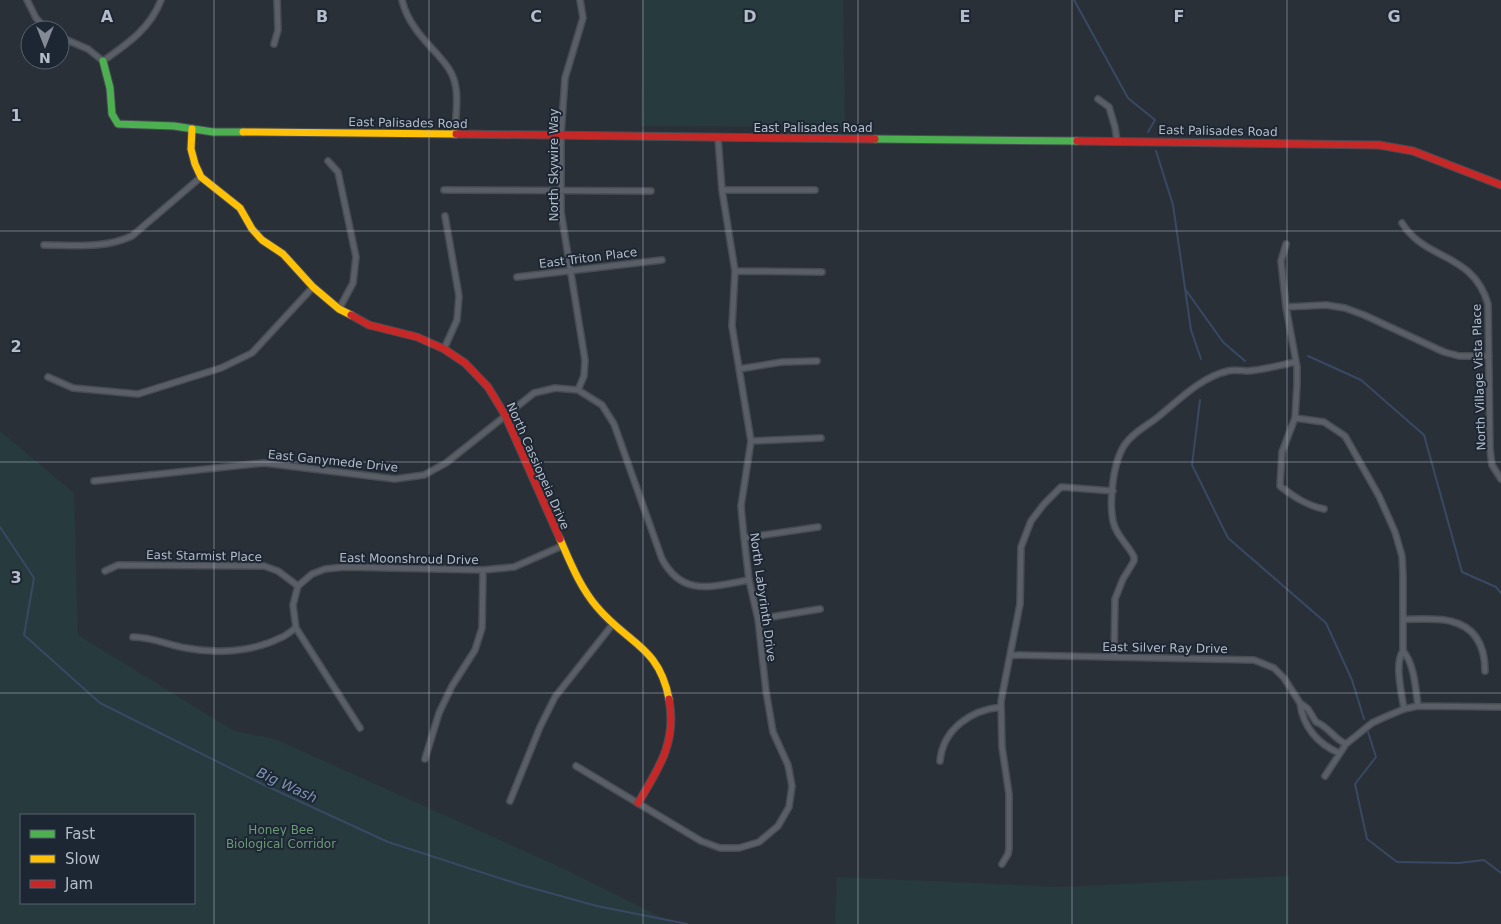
<svg xmlns="http://www.w3.org/2000/svg" width="1501" height="924" font-family="'DejaVu Sans',sans-serif">
  <rect width="100%" height="100%" fill="#2a3038"/>
  <path fill="#273a3e" fill-rule="evenodd" d="M642 0H843L845 127 641 126Z
    M0 431 74 493 78 635 234 731 275 739 560 867 675 924H0ZM194 815V903H21V815Z
    M1289 876V924H835L837 877 1062 887Z"/>
  <g fill="none" stroke-linecap="round" stroke-linejoin="round">
    <path stroke="#384963" stroke-width="2" d="M1074 0 1128 98 1155 120 1148 132
      M1156 151 1173 205 1191 330 1201 359
      M1185 289 1223 342 1245 361
      M1308 356 1361 380 1424 435 1462 572 1496 587 1501 593
      M1200 400 1192 465 1228 538 1326 623 1352 680 1364 719
      M0 527 34 578 24 635 100 703 262 784 388 842 521 885 597 906 687 924
      M1368 732 1376 757 1355 784 1367 839 1397 862 1459 863 1484 860 1501 873"/>
    <g stroke="#484c53" stroke-width="8">
      <path id="street" d="M27 0 36 18 47 30
        M402 0C407 22 423 39 438 55 444 62 450 68 453 77 460 94 455 117 455 135
        M60 37 88 49 103 61C127 44 150 29 161 0
        M274 44 278 30 277 0
        M1098 99 1109 107 1115 127 1117 141
        M328 161 338 172 356 257 353 283 339 309
        M444 190 651 191
        M722 190H815
        M1402 223C1425 261 1473 252 1488 304L1490 449 1492 465 1501 479
        M1286 244 1281 261 1286 307 1297 367V384L1295 418 1282 452 1280 486C1294 497 1306 505 1324 509
        M44 245C74 245 104 249 132 236L201 177
        M735 271 822 272
        M517 277 662 260
        M1286 307 1326 305 1345 308 1364 315 1444 352 1459 356H1489
        M444 349 457 320 459 296 445 216
        M739 369 782 362 817 361
        M48 377 73 388 138 394 221 368 252 353 313 287
        M578 390 584 376 585 360 561 212V135L565 78 583 18 580 0
        M1295 418 1324 422 1345 436 1379 496 1395 532 1402 556 1403 576V651C1394 663 1402 695 1404 709
        M751 441 821 438
        M94 481 264 463 395 479 424 475 446 463 534 393 555 388 578 390 602 405 614 424 662 559C683 598 713 586 749 580
        M744 538 818 527
        M105 571 118 565 264 566 278 571 298 586
        M758 619 820 609
        M1403 619C1418 620 1435 617 1450 621 1476 627 1485 647 1485 671
        M133 637C152 637 168 645 186 648 216 654 252 652 280 638 286 636 291 631 296 628
        M1403 651C1414 662 1416 691 1418 706
        M1010 655 1254 660 1274 668 1284 678 1300 703 1308 709 1316 722C1328 726 1334 739 1346 744
        M1114 657 1115 599 1123 579 1134 561V557C1128 544 1116 536 1113 521 1109 500 1113 460 1126 443 1134 432 1148 425 1158 417 1179 400 1201 377 1228 371 1234 369 1241 371 1247 371 1263 370 1280 365 1296 362
        M1300 703C1303 727 1318 744 1339 753
        M360 728 296 628 293 605 298 586 312 574 325 569 345 567 483 570 514 567 562 546
        M425 759 439 713 452 686 475 650 482 628 483 570
        M940 761C943 729 971 710 1001 707
        M576 766 701 841 720 848H739L759 842 778 826 789 807 792 786 788 765 773 732 766 691 758 619 749 580 744 538 741 506 751 441 732 326 735 271 722 190 718 138
        M1325 776 1346 744 1372 723 1385 717 1404 709 1418 706 1501 707
        M510 801 540 727 555 697 613 624
        M1002 864 1008 854 1009 848V794L1002 747 1001 701 1020 604 1021 547 1031 521 1044 504 1061 487 1113 491"/>
    </g>
    <g stroke="#484c53" stroke-width="9">
      <path id="fast" d="M103 61 110 88 112 114 118 124 174 126 213 132H243
        M875 139 1077 141"/>
    </g>
    <g stroke="#484c53" stroke-width="9">
      <path id="slow" d="M192 129 191 149 195 164 201 177 240 208 252 229 262 240 283 254 313 287 339 309 351 315
        M243 132 456 134
        M560 539C571 564 580 587 597 607 628 644 659 646 669 699"/>
    </g>
    <g stroke="#484c53" stroke-width="9">
      <path id="jam" d="M456 134 875 139
        M1077 141 1379 145 1413 151 1501 185
        M351 315 369 325 417 337 444 349 465 363 488 387 505 415 560 539
        M638 803C659 768 677 742 669 699"/>
    </g>
    <use href="#street" stroke="#5a5e66" stroke-width="5"/>
    <use href="#fast" stroke="#4caf50" stroke-width="7"/>
    <use href="#slow" stroke="#ffc107" stroke-width="7"/>
    <use href="#jam" stroke="#c62828" stroke-width="7"/>
  </g>
  <path fill="none" stroke="#b4bcc9" stroke-width="1" stroke-opacity="0.55" d="M214 0V924M429 0V924M643 0V924M858 0V924M1072 0V924M1287 0V924M0 231H1501M0 462H1501M0 693H1501"/>
  <g text-anchor="middle" stroke-width="4" stroke-linejoin="round" paint-order="stroke">
    <g font-size="12" fill="#b4bcc9" stroke="#1d2633">
      <text transform="translate(408 123) rotate(1)" y="4">East Palisades Road</text>
      <text x="813" y="132">East Palisades Road</text>
      <text transform="translate(1218 131) rotate(1)" y="4">East Palisades Road</text>
      <text transform="translate(554 165) rotate(-90)" y="4">North Skywire Way</text>
      <text transform="translate(588 258) rotate(-7)" y="4">East Triton Place</text>
      <text transform="translate(1479 377) rotate(-92)" y="4">North Village Vista Place</text>
      <text transform="translate(333 461) rotate(6)" y="4">East Ganymede Drive</text>
      <text transform="translate(538 466) rotate(66)" y="4">North Cassiopeia Drive</text>
      <text transform="translate(204 556) rotate(1)" y="4">East Starmist Place</text>
      <text transform="translate(409 559) rotate(1)" y="4">East Moonshroud Drive</text>
      <text transform="translate(763 597) rotate(82)" y="4">North Labyrinth Drive</text>
      <text transform="translate(1165 648) rotate(1)" y="4">East Silver Ray Drive</text>
    </g>
    <g font-size="12" fill="#6b9a76" stroke="#1d2633">
      <text x="281" y="834">Honey Bee<tspan x="281" dy="14">Biological Corridor</tspan></text>
    </g>
    <g font-size="14" font-style="italic" fill="#7c92b1" stroke="#1d2633">
      <text transform="translate(287 785) rotate(25)" y="5">Big Wash</text>
    </g>
  </g>
  <g font-size="16" text-anchor="middle" font-weight="bold" fill="#b4bcc9" stroke="#1d2633" stroke-width="4" stroke-linejoin="round" paint-order="stroke">
    <text x="107" y="22">A</text>
    <text x="322" y="22">B</text>
    <text x="536" y="22">C</text>
    <text x="750" y="22">D</text>
    <text x="965" y="22">E</text>
    <text x="1179" y="22">F</text>
    <text x="1394" y="22">G</text>
    <text x="16" y="121">1</text>
    <text x="16" y="352">2</text>
    <text x="16" y="583">3</text>
  </g>
  <rect x="20" y="814" width="175" height="90" fill="#1d2633" stroke="#59626f"/>
  <rect x="30" y="830" width="25" height="8" fill="#4caf50" stroke="#59626f"/>
  <text x="65" y="839" font-size="15" fill="#b4bcc9">Fast</text>
  <rect x="30" y="855" width="25" height="8" fill="#ffc107" stroke="#59626f"/>
  <text x="65" y="864" font-size="15" fill="#b4bcc9">Slow</text>
  <rect x="30" y="880" width="25" height="8" fill="#c62828" stroke="#59626f"/>
  <text x="65" y="889" font-size="15" fill="#b4bcc9">Jam</text>
  <g transform="translate(45 45) rotate(180)"><circle r="24" fill="#1d2633" stroke="#59626f"/>
  <path d="M0-4L9 19L0 12L-9 19Z" fill="#848b96"/>
  <text y="-8" font-size="14" font-weight="bold" text-anchor="middle" fill="#b4bcc9">N</text>
  </g>
</svg>
